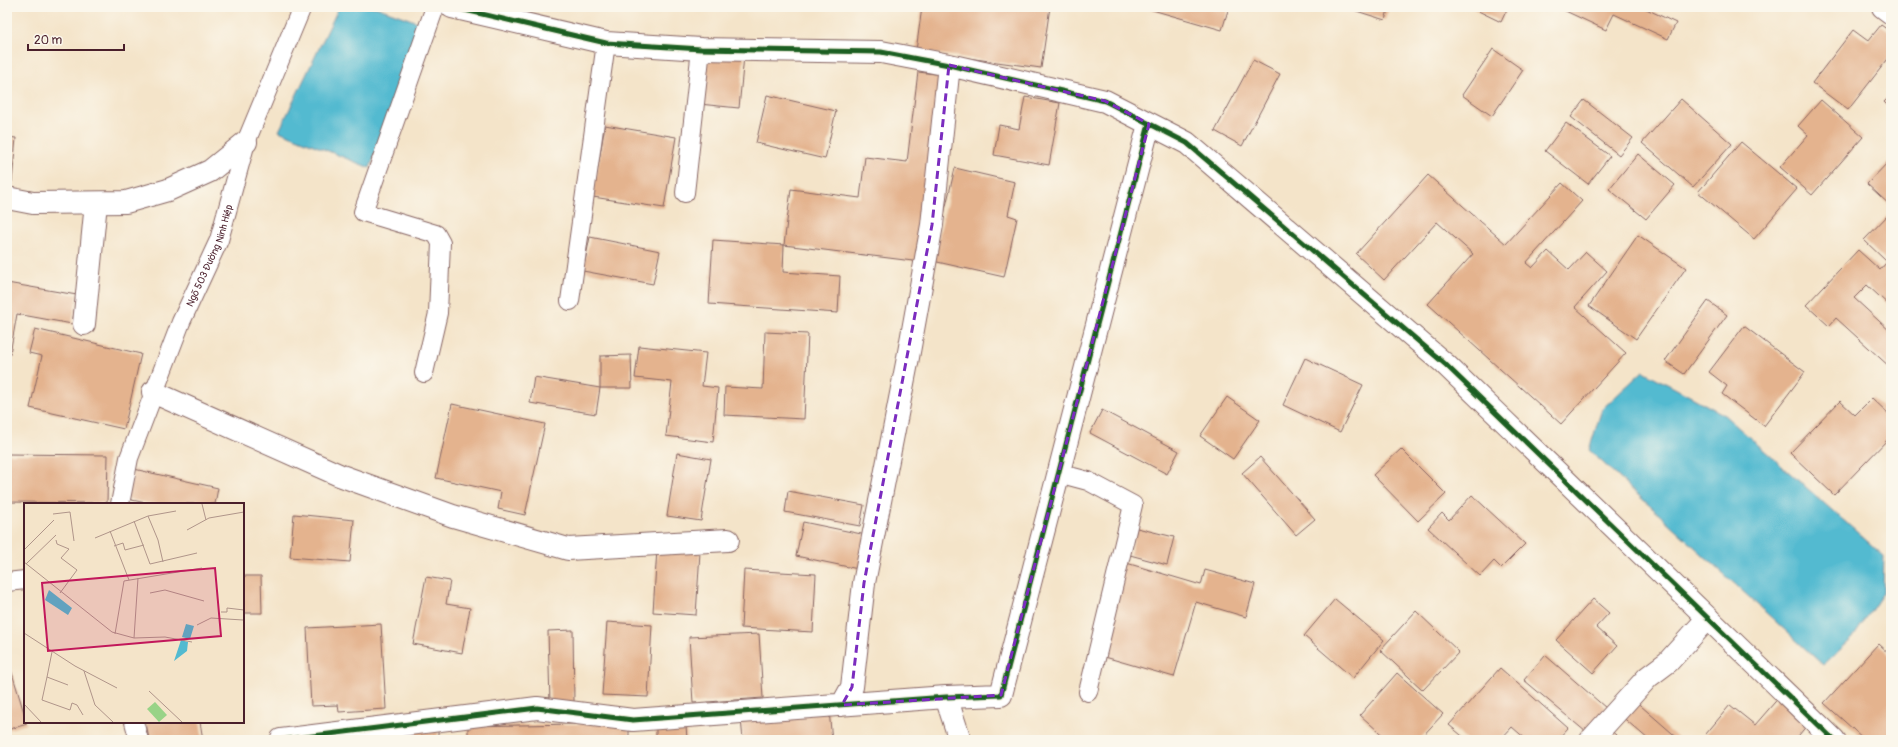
<svg xmlns="http://www.w3.org/2000/svg" width="1898" height="747" font-family="Pangolin,sans-serif">
  <rect width="100%" height="100%" fill="#fbf7ec"/>
  <filter id="ink" filterUnits="userSpaceOnUse"><feTurbulence type="fractalNoise" baseFrequency=".025" numOctaves="2"/><feDisplacementMap in="SourceGraphic" scale="8" xChannelSelector="R" yChannelSelector="G"/><feConvolveMatrix kernelMatrix="1 2 1 2 8 2 1 2 1" color-interpolation-filters="sRGB"/></filter>
  <filter id="wash" filterUnits="userSpaceOnUse"><feTurbulence type="fractalNoise" baseFrequency=".012" numOctaves="4" result="noise"/><feDisplacementMap in="SourceGraphic" scale="16" xChannelSelector="R" yChannelSelector="G"/><feGaussianBlur stdDeviation="0.9" result="paint"/><feColorMatrix in="noise" values="0 0 0 0 0 0 0 0 0 0 0 0 0 0 0 0 0 1.4 0 .05"/><feComposite in="paint" operator="in"/></filter>
  <g filter="url(#wash)">
    <rect width="100%" height="100%" fill="#f4e4c9"/>
    <path fill="#52bad0" stroke="#4e6c7e" d="M339 7H376L423 24 370 168 279 131Z
      M1643 371 1723 414 1884 556 1883 593 1852 639 1823 665 1589 450 1602 409Z"/>
    <g id="blocks">
      <path fill="#e4b38e" d="M922 7H1050L1041 68 916 51Z
        M1142 7H1229L1222 30Z
        M1344 7H1389L1385 20Z
        M1470 7H1508L1501 22Z
        M1557 7H1642L1676 23 1668 39 1614 14 1606 30Z
        M1881 25 1891 32V55L1848 110 1812 83 1853 30 1868 41Z
        M1493 49 1523 70 1492 116 1462 95Z
        M703 51 744 56 739 108 699 104Z
        M1253 60 1280 74 1242 146 1215 131Z
        M918 72 944 75 921 262 784 245 791 189 860 198 865 157 907 162Z
        M767 95 836 111 825 159 756 143Z
        M1891 95V109L1884 102Z
        M1025 97 1060 103 1049 165 994 155 999 125 1019 129Z
        M1681 99 1732 144 1693 187 1642 143Z
        M1584 100 1633 138 1619 155 1571 117Z
        M1821 100 1863 137 1812 195 1780 167 1808 135 1798 126Z
        M1566 123 1610 156 1588 184 1545 151Z
        M605 125 676 137 664 208 593 197Z
        M7 137 16 138 12 182H7Z
        M1741 142 1797 189 1754 239 1698 192Z
        M1638 154 1675 185 1646 219 1609 189Z
        M1891 159V206L1867 184Z
        M955 168 1015 182 1008 215 1017 218 1004 277 933 261Z
        M1428 175 1506 244 1562 183 1582 201 1526 263 1532 268 1548 251 1569 270 1586 252 1607 271 1575 307 1626 353 1561 424 1428 304 1473 254 1437 222 1384 280 1356 254Z
        M1891 212V255L1886 261 1864 240Z
        M1638 235 1686 268 1636 339 1589 306Z
        M590 237 660 251 653 284 583 271Z
        M713 240 784 245 783 272 840 276 838 313 709 304Z
        M1858 250 1880 270 1886 263 1891 267V307L1867 285 1854 298 1891 332V368L1836 318 1829 326 1806 305Z
        M7 283 77 295 72 324 17 314 8 365Z
        M1708 301 1727 315 1684 374 1665 361Z
        M1744 326 1805 372 1764 426 1722 394 1727 386 1709 372Z
        M35 329 141 354 124 429 30 408 42 356 29 353Z
        M765 332 808 334 804 419 724 415 725 387 763 389Z
        M639 346 706 353 702 386 718 388 713 442 666 436 672 382 635 378Z
        M631 355 632 388H600L596 414 530 403 534 377 600 388V356Z
        M1305 358 1363 385 1340 432 1283 405Z
        M1227 397 1260 420 1233 459 1200 436Z
        M1872 398 1891 416V436L1834 495 1790 453 1840 401 1855 415Z
        M452 404 545 424 525 515 498 509 501 492 436 478Z
        M1102 410 1179 451 1167 474 1090 433Z
        M1401 449 1446 494 1418 521 1373 475Z
        M677 453 711 459 701 521 667 516Z
        M7 454 108 455 107 503 7 502Z
        M1260 457 1315 519 1296 535 1242 473Z
        M134 469 218 488 215 504H151L127 499Z
        M788 491 864 505 860 526 785 512Z
        M1472 495 1525 544 1501 568 1494 561 1480 576 1428 528 1442 513 1449 520Z
        M294 514 354 520 350 562 290 557Z
        M803 522 871 536 863 570 796 556Z
        M1137 528 1174 537 1167 565 1130 555Z
        M657 549 700 552 696 615 653 612Z
        M1123 562 1201 585 1205 570 1255 584 1246 617 1196 602 1174 677 1098 655Z
        M744 570 816 574 813 632 741 628Z
        M243 576H261L262 613H243Z
        M426 577 450 581 446 604 470 608 462 653 413 644Z
        M1335 599 1384 640 1353 678 1304 636Z
        M1593 599 1609 613 1596 627 1617 646 1593 673 1556 640Z
        M1416 611 1459 652 1423 690 1380 650Z
        M607 622 652 625 648 697 602 695Z
        M381 624 386 709 339 712 338 705 311 706 307 628Z
        M573 630 574 703H550L548 631Z
        M759 634 763 698 693 703 689 637Z
        M1878 644 1891 656V740H1871L1867 736 1864 739 1824 703Z
        M1545 655 1606 708 1586 732 1524 680Z
        M9 663 25 716V722L27 724 7 730V664Z
        M1500 668 1568 728 1557 740H1527L1512 727 1500 740H1467L1449 725Z
        M1397 673 1443 714 1419 740H1388L1360 715Z
        M1781 695 1811 720 1795 740H1701L1730 705 1755 725Z
        M1633 699 1680 740H1649L1619 714Z
        M829 711 832 740H743L741 719Z
        M146 722H200L203 740H149Z
        M629 723V740H468V726Z
        M438 724V740H412L411 725Z
        M686 725 687 740H656V726Z
        M1610 730 1622 740H1602Z"/>
    </g>
  </g>
  <g filter="url(#ink)">
    <use href="#blocks" fill-opacity="0" stroke="#866462" stroke-width="1"/>
    <g fill="none" stroke-linecap="round" stroke-linejoin="round">
      <g stroke="#866462" stroke-width="20">
        <g id="service">
          <path d="M685 193 701 49"/>
          <path d="M570 301 606 43"/>
          <path d="M424 373 438 313 441 243 436 234 363 212 435 7"/>
          <path d="M1058 473 1088 481 1133 505 1088 692"/>
          <path id="s1" d="M120 504 129 458 181 322 219 240 246 142 302 7"/>
          <path d="M7 582 25 580"/>
          <path d="M134 722 139 740"/>
        </g>
      </g>
      <g stroke="#866462" stroke-width="24">
        <path id="minor" d="M452 7 606 43 701 49 881 52 949 65 1105 101 1187 143 1445 364 1834 740
          M1883 7 1891 13
          M7 198 33 203 126 202 168 190 210 171 246 142
          M84 324 96 203
          M153 392 339 475 453 516 568 549 728 540
          M946 697 960 740
          M842 705 852 687 864 583 907 363 932 225 949 65
          M281 740 537 708 633 720 946 697 1001 695 1149 124
          M1591 740 1648 677 1668 662 1708 618"/>
      </g>
      <use href="#service" stroke="#fff" stroke-width="18"/>
      <use href="#minor" stroke="#fff" stroke-width="22"/>
      <g stroke="#fbf7ec" stroke-width="8">
        <path id="cycleway" d="M452 7 606 43 701 49 881 52 949 65 1105 101 1187 143 1445 364 1834 740
          M281 740 537 708 633 720 946 697 1001 695 1149 124"/>
      </g>
      <use href="#cycleway" stroke="#1b5e20" stroke-width="5"/>
    </g>
  </g>
  <path fill="none" stroke="#7b2cbf" stroke-width="3" stroke-dasharray="8 5" stroke-linejoin="round" d="M949 65 1105 101 1149 124 1001 695 842 705 852 687 864 583 932 225Z"/>
  <g text-anchor="middle" stroke-width="3.5" stroke-linejoin="round" paint-order="stroke">
    <g font-size="10" fill="#4a1f2b" stroke="#fbf7ec">
      <text dy="4" stroke="none"><textPath href="#s1" startOffset="265">Ngõ 503 Đường Ninh Hiệp</textPath></text>
    </g>
  </g>
  <g transform="translate(24 503)">
    <rect width="220" height="220" fill="#f4e4c9"/>
    <path d="M131 199 143 212 135 219 123 206Z" fill="#98d387"/>
    <path d="M25 87 48 105 44 112 21 97ZM162 121 170 123 166 136 158 134ZM157 137 164 139 163 148 150 158Z" fill="#52bad0"/>
    <path fill="none" stroke="#b0958a" stroke-width="1" d="M178 1 182 17M29 11 46 9 50 38M124 13 134 37 139 59M110 18 126 61 173 50M163 27 185 15 220 9M86 28 105 77M71 35 124 13 152 8M32 37 33 41 45 46 37 55 53 67 36 90M90 43 99 40 101 47 120 42M0 47 30 17M0 59 88 129 110 135 141 134 168 139M2 61 32 32M126 90 141 87 180 98M197 109H203V105L220 107M173 122 187 115 219 117M0 130 51 163 93 185M91 131 100 78 178 65M110 135 114 75M28 149 23 174 44 182M60 168 71 202 89 219M23 174 18 197 46 207 48 200 53 202 59 212M125 188 158 219M0 201 17 219"/>
    <path fill="#c2185b" fill-opacity="0.15" stroke="#c2185b" stroke-width="2" d="M191 65 197 133 24 148 18 80Z"/>
    <rect width="220" height="220" fill="none" stroke="#4a1f2b" stroke-width="2"/>
  </g>
  <rect width="1898" height="747" fill="none" stroke="#fbf7ec" stroke-width="24"/>
  <path d="M28 44v6h96v-6" fill="none" stroke="#4a1f2b" stroke-width="2"/>
  <text x="34" y="44" font-size="12" fill="#4a1f2b" stroke="#fbf7ec" stroke-width="3" paint-order="stroke">20 m</text>
</svg>
